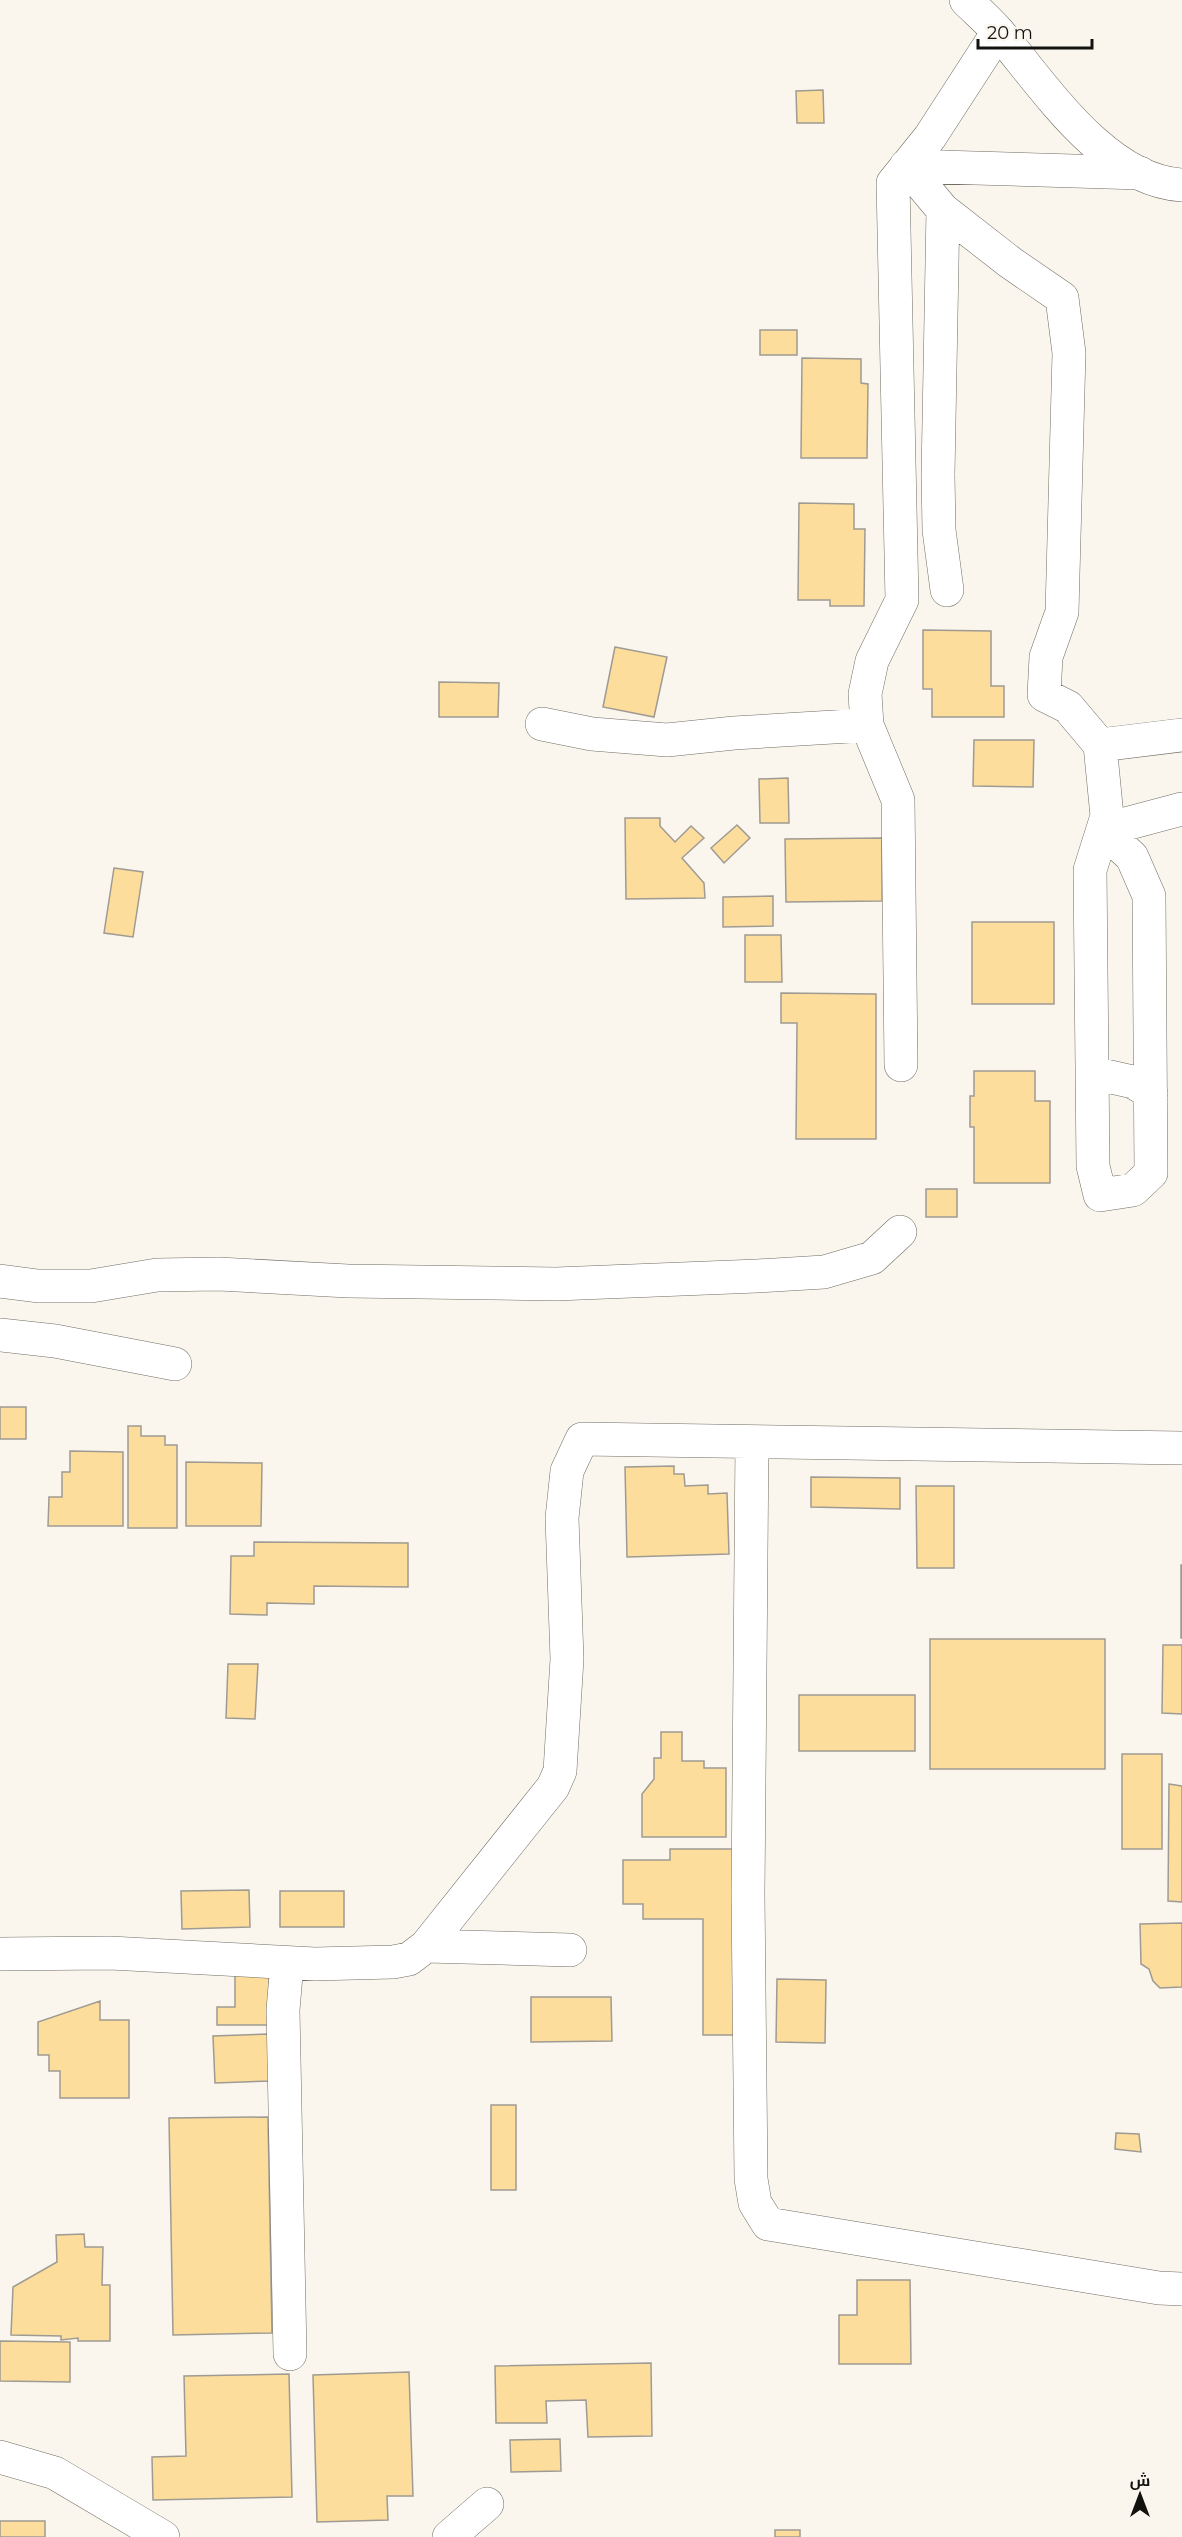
<svg xmlns="http://www.w3.org/2000/svg" width="1182" height="2537" font-family="Montserrat,Cairo,sans-serif">
  <rect width="100%" height="100%" fill="#faf6ed"/>
  <path fill="#fddd9c" stroke="#9f9b93" stroke-width="1.5" d="M823 90 824 123H797L796 91Z
    M760 330H797V355H760Z
    M802 358 861 359V383L868 384 867 458H801Z
    M799 503 854 504V529H865L864 606H830V600H798Z
    M923 630 991 631V686H1004V717H932V689H923Z
    M615 647 667 657 654 717 603 707Z
    M439 682 499 683 498 717H439Z
    M974 740H1034L1033 787 973 786Z
    M788 778 789 823H760L759 779Z
    M625 818H660V826L675 842 691 826 704 838 682 858 704 883 705 898 626 899Z
    M737 825 750 838 724 863 711 848Z
    M882 838V901L786 902 785 839Z
    M114 868 143 872 133 937 104 933Z
    M773 896V926L723 927V897Z
    M972 922H1054V1004H972Z
    M745 935H781L782 982H745Z
    M781 993 876 994V1139H796L797 1023H781Z
    M974 1071H1035V1101H1050V1183H974V1127H970V1096H974Z
    M926 1189H957V1217H926Z
    M0 1407H26V1439H0Z
    M128 1426H141V1436H165V1445H177V1528H128Z
    M70 1451 123 1452V1526H48L49 1497H62V1472H70Z
    M186 1462 262 1463 261 1526H186Z
    M674 1466V1474H684L685 1486 708 1485V1494L727 1493 729 1554 627 1557 625 1467Z
    M811 1477 900 1478V1509L811 1507Z
    M916 1486H954V1568H917Z
    M254 1542 408 1543V1587L314 1586V1604L267 1603V1615L230 1614 231 1556H254Z
    M1181 1565H1182V1638H1181Z
    M930 1639H1105V1769H930Z
    M1163 1645H1182V1714L1162 1713Z
    M228 1664H258L255 1719 226 1718Z
    M799 1695H915V1751H799Z
    M661 1732H682V1761H704V1768H726V1837H642V1794L654 1779V1758H661Z
    M1122 1754H1162V1849H1122Z
    M1169 1784 1182 1786V1902L1168 1901Z
    M670 1849H735V2035H703V1919H643V1904H623V1860H670Z
    M249 1890 250 1927 182 1929 181 1891Z
    M280 1891H344V1927H280Z
    M1182 1923V1987L1160 1988 1153 1981 1149 1969 1141 1964 1140 1924Z
    M235 1975H269L270 2025H217V2007H235Z
    M777 1979 826 1980 825 2043 776 2042Z
    M531 1997H611L612 2041 531 2042Z
    M100 2001V2020H129V2098H60V2071H49V2055H38V2022Z
    M269 2034 271 2081 215 2083 213 2036Z
    M491 2105H516V2190H491Z
    M268 2117 272 2333 173 2335 169 2118Z
    M1116 2133 1139 2134 1141 2152 1115 2149Z
    M84 2234 85 2247H103L102 2285H110V2341H78V2338L61 2340V2336L11 2335 13 2287 57 2262 56 2235Z
    M857 2280H910L911 2364H839V2315H857Z
    M0 2341 70 2342V2382L0 2381Z
    M651 2363 652 2436 588 2437 586 2400 546 2401 547 2423H496L495 2366Z
    M409 2372 413 2496H387L388 2520 317 2522 313 2375Z
    M289 2374 292 2497 153 2500 152 2457 186 2456 184 2376Z
    M560 2439 561 2471 511 2472 510 2440Z
    M0 2521H45V2537H0Z
    M775 2530H800V2537H775Z"/>
  <g fill="none" stroke-linecap="round" stroke-linejoin="round">
    <g stroke="#716d65" stroke-width="34">
      <path id="minor" d="M906 166 943 210 1011 263 1062 298 1069 353 1062 612 1046 657 1044 695 1068 707 1100 745 1107 816 1090 870 1093 1166 1100 1195 1133 1190 1151 1173 1149 896 1132 857 1103 830
        M906 166 1140 173
        M943 210 938 475 939 530 947 590
        M542 724 592 734 667 740 734 733 867 725
        M1100 745 1182 735
        M1103 830 1182 809
        M901 1065 898 800 867 725 865 694 872 661 902 600 893 183 930 137 998 32
        M1093 1073 1133 1082 1151 1093
        M0 1281 38 1286H91L157 1275 219 1274 348 1281 556 1284 757 1276 824 1272 872 1258 900 1232
        M0 1335 55 1341 175 1364
        M752 1442 748 1894 751 2179 755 2203 768 2224 1159 2288 1182 2289
        M426 1946 570 1950
        M0 1954 110 1953 315 1964 393 1962 409 1959 426 1946 553 1787 560 1771 567 1659 562 1518 567 1471 582 1439 1182 1448
        M287 1963 283 2010 290 2354
        M0 2457 55 2473 163 2537
        M449 2537 487 2504"/>
    </g>
    <g stroke="#716d65" stroke-width="34">
      <path id="secondary" d="M966 0C977 11 989 21 999 33 1044 86 1105 181 1182 185"/>
    </g>
    <use href="#minor" stroke="#fff" stroke-width="33"/>
    <use href="#secondary" stroke="#fff" stroke-width="33"/>
  </g>
  <g transform="translate(1140 2495)" stroke="#faf6ed" stroke-width="4.5" paint-order="stroke">
  <path d="M0-4.5L10 22L0 15L-10 22Z" fill="#13120f"/>
  <text y="-9" font-size="16" font-weight="bold" text-anchor="middle" fill="#13120f">ش</text>
  </g>
  <path d="M978 39v9h114v-9" fill="none" stroke="#13120f" stroke-width="3"/>
  <text x="987" y="39" font-size="18" fill="#13120f" stroke="#faf6ed" stroke-width="4.5" paint-order="stroke">20 m</text>
</svg>
